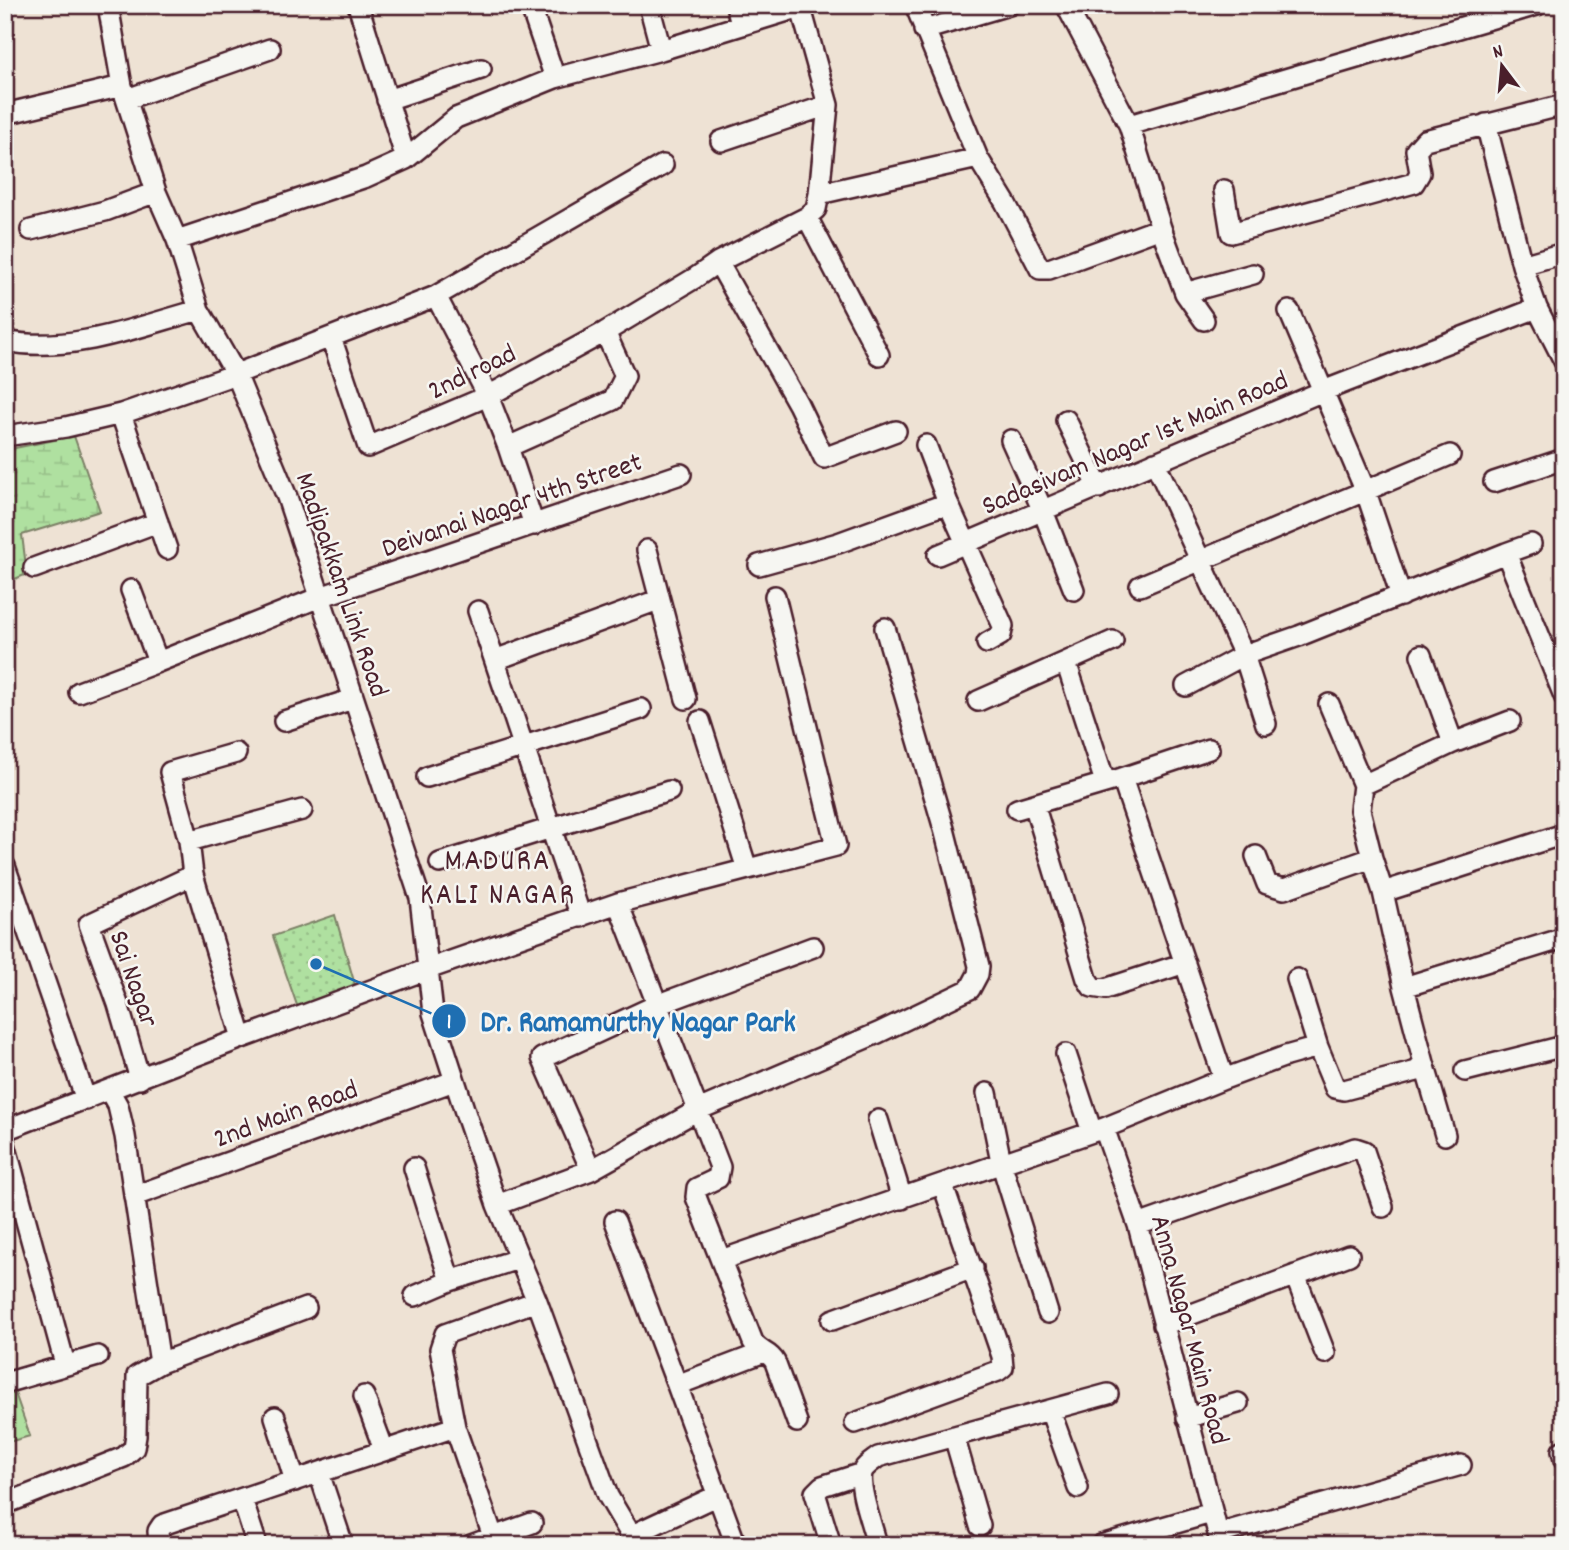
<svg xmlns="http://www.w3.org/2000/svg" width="1569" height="1550" font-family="Dekko,sans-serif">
  <defs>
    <pattern id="grass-dots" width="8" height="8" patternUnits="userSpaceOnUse" patternTransform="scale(1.75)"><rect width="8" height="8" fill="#afe0a0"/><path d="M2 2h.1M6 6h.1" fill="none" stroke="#98c08a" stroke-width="1.8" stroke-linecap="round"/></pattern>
    <pattern id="wetland-marsh" width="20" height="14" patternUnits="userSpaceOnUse" patternTransform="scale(1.75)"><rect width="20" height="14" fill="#afe0a0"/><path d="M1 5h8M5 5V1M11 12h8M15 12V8" fill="none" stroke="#98c08a"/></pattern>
  </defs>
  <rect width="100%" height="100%" fill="#eee2d4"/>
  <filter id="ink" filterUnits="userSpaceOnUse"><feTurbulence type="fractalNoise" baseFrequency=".0143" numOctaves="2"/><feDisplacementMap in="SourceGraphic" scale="14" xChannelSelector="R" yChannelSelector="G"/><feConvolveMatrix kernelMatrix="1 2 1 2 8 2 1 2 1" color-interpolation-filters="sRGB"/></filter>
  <g filter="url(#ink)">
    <path fill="url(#grass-dots)" stroke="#7c8066" stroke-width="2" d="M335 915 357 992 300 1014 273 936Z"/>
    <path fill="url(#wetland-marsh)" stroke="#7c8066" stroke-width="2" d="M74 436 100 511 22 535 27 574 5 583V450Z"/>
    <path fill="#afe0a0" stroke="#7c8066" stroke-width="2" d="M15 1393 30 1436 5 1443V1396Z"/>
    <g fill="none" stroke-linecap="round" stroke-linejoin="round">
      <g stroke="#4a1f2b" stroke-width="24">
        <path id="street" d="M108 5 122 86 156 192 177 240 199 310 236 374 287 497 420 898 433 1013 466 1115 497 1205 537 1301 608 1496 637 1545
          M358 5 406 159
          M530 5 555 78
          M649 5 661 50
          M736 5 741 25
          M915 5 978 158
          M1066 5 1129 125 1161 228 1185 293 1253 274
          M924 30 1009 5
          M127 99 270 49
          M387 100 481 69
          M5 114 122 86
          M1486 124 1522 265
          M1129 125 1537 5
          M721 141 828 105
          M1224 190 1231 233 1414 183 1420 173 1416 150 1425 140 1564 105
          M819 194 978 158 1005 202 1040 269H1049L1161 228
          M807 217 879 355
          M31 230 105 211 156 192
          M177 240 366 177 406 159 456 118 555 78 661 50 801 7
          M1564 253 1522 265 1537 308 1564 361
          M718 262 798 404 824 458 896 431
          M1185 293 1204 320
          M436 296 488 396 508 447 613 400 625 376 605 332
          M1289 311 1366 492 1401 596
          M331 337 368 447 488 396 605 332 695 278 718 262 807 217 816 209 819 194 828 105 800 5
          M5 341C70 354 137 327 199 310
          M121 414 167 549
          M1066 420 1099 488
          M5 436 66 427 121 414 236 374 436 296 663 165
          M1011 440 1043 511 1074 590
          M926 445 948 503 1003 626 1001 635 987 643
          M508 447 534 525
          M1155 462 1244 655 1266 724
          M1494 482 1564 459
          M647 550 686 699
          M1506 553 1531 544
          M938 555 1323 391 1537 308
          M759 565 838 543 948 503
          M34 568 158 522
          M1140 586 1450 455
          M478 611 581 917
          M1421 655 1453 743
          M495 660 658 600
          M158 662 320 597 681 474
          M1066 662 1105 782
          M1186 686 1244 655 1299 636 1506 553 1564 696
          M79 692 158 662 131 590
          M978 701 1113 641
          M1329 704 1363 785 1360 810 1372 858 1383 892 1404 987 1424 1063 1445 1135
          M284 721 353 699
          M700 721 747 869
          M236 753 170 772 189 841 302 810
          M427 777 641 709
          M1122 778 1209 749
          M1363 785 1453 743 1510 721
          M1034 804 1087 979 1092 987 1105 989 1185 963
          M1017 809 1122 778 1224 1079
          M189 841 193 875 242 1038
          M1256 856 1267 884 1284 889 1372 858
          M440 863 669 791
          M5 866 86 1100
          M1383 892 1564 834
          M618 903 720 1167 718 1178 697 1188 696 1197 753 1342C760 1353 769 1351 775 1362L797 1422
          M1297 979 1318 1047
          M1404 987 1564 938
          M1066 1054 1092 1132
          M1465 1071 1564 1046
          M140 1079 118 1004 89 924 193 875
          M109 1090 118 1106 125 1136 160 1363
          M987 1093 1001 1162 1048 1313
          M878 1120 902 1199
          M1104 1128 1138 1225 1221 1545
          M5 1130 242 1038 428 969 618 903 836 846 775 596
          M5 1144 65 1364
          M414 1168 450 1281 518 1259
          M591 1170 542 1058 657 1005 813 947
          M134 1196 454 1081
          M497 1205 591 1170 698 1110 878 1033 970 989 978 974 979 966 944 829 885 628
          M615 1221 677 1385
          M1138 1225 1355 1148 1364 1151 1383 1207
          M721 1260 1104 1128 1224 1079 1286 1056 1318 1047 1335 1088 1344 1090 1417 1071 1424 1063
          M1295 1275 1325 1353
          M415 1296 450 1281
          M832 1320 973 1268
          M1163 1325 1349 1255
          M5 1383 98 1356
          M364 1396 384 1450
          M1050 1410 1078 1488
          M275 1417 295 1481
          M1187 1418 1238 1403
          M855 1423 998 1371 1003 1367 1002 1356 943 1185
          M455 1427 496 1545
          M954 1436 980 1526
          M1564 1450 1562 1451 1564 1460
          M319 1473 343 1545
          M242 1499 257 1545
          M5 1504 124 1457 134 1448 136 1436 137 1376 160 1363 306 1308
          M1218 1534 1461 1465
          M630 1536 718 1495
          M159 1545 158 1531 162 1525 455 1427 440 1349 445 1334 537 1301
          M471 1545 532 1523
          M736 1545 677 1385 764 1352
          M831 1545 815 1493 822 1486 862 1473
          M877 1545C873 1527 858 1490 862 1473 864 1466 873 1461 878 1457L1108 1394
          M1101 1545 1211 1513"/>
      </g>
      <use href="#street" stroke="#f6f6f2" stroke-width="19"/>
    </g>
  </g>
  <g text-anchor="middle" stroke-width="5" stroke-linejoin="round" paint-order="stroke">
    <g font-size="28" fill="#4a1f2b" stroke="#f6f6f2">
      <text transform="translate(471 370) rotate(-26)" y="10">2nd road</text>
      <text transform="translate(1134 441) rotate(-23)" y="10">Sadasivam Nagar 1st Main Road</text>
      <text transform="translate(511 503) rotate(-19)" y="10">Deivanai Nagar 4th Street</text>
      <text transform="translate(344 584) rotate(71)" y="10">Madipakkam Link Road</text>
      <text transform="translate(136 978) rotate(71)" y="10">Sai Nagar</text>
      <text transform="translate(285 1112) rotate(-20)" y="10">2nd Main Road</text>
      <text transform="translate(1192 1329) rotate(75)" y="10">Anna Nagar Main Road</text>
    </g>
    <g font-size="30" letter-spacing="2" fill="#4a1f2b" stroke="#f6f6f2">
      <text x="498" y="869">MADURA<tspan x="498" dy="34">KALI NAGAR</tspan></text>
    </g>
  </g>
  <path fill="none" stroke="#1f6fb2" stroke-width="2.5" d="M316 964L449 1021"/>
  <g fill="#1f6fb2" stroke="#f6f6f2" stroke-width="2.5">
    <circle cx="316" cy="964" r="7"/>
    <circle cx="449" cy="1021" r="18"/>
  </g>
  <g font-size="21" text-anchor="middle" font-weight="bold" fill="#fff">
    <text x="449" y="1028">1</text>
  </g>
  <g font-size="30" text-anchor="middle" font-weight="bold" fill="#1f6fb2" stroke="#f6f6f2" stroke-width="5" stroke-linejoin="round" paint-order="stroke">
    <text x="638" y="1031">Dr. Ramamurthy Nagar Park</text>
  </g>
  <rect width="1569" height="1550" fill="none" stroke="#f6f6f2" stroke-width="28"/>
  <rect x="14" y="14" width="1541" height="1522" fill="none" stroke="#4a1f2b" stroke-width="2.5" filter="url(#ink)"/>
  <g transform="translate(1502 66) rotate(344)" stroke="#f6f6f2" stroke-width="5" paint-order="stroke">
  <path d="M0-5L12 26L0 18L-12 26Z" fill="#4a1f2b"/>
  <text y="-10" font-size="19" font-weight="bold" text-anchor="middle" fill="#4a1f2b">N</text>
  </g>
</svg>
